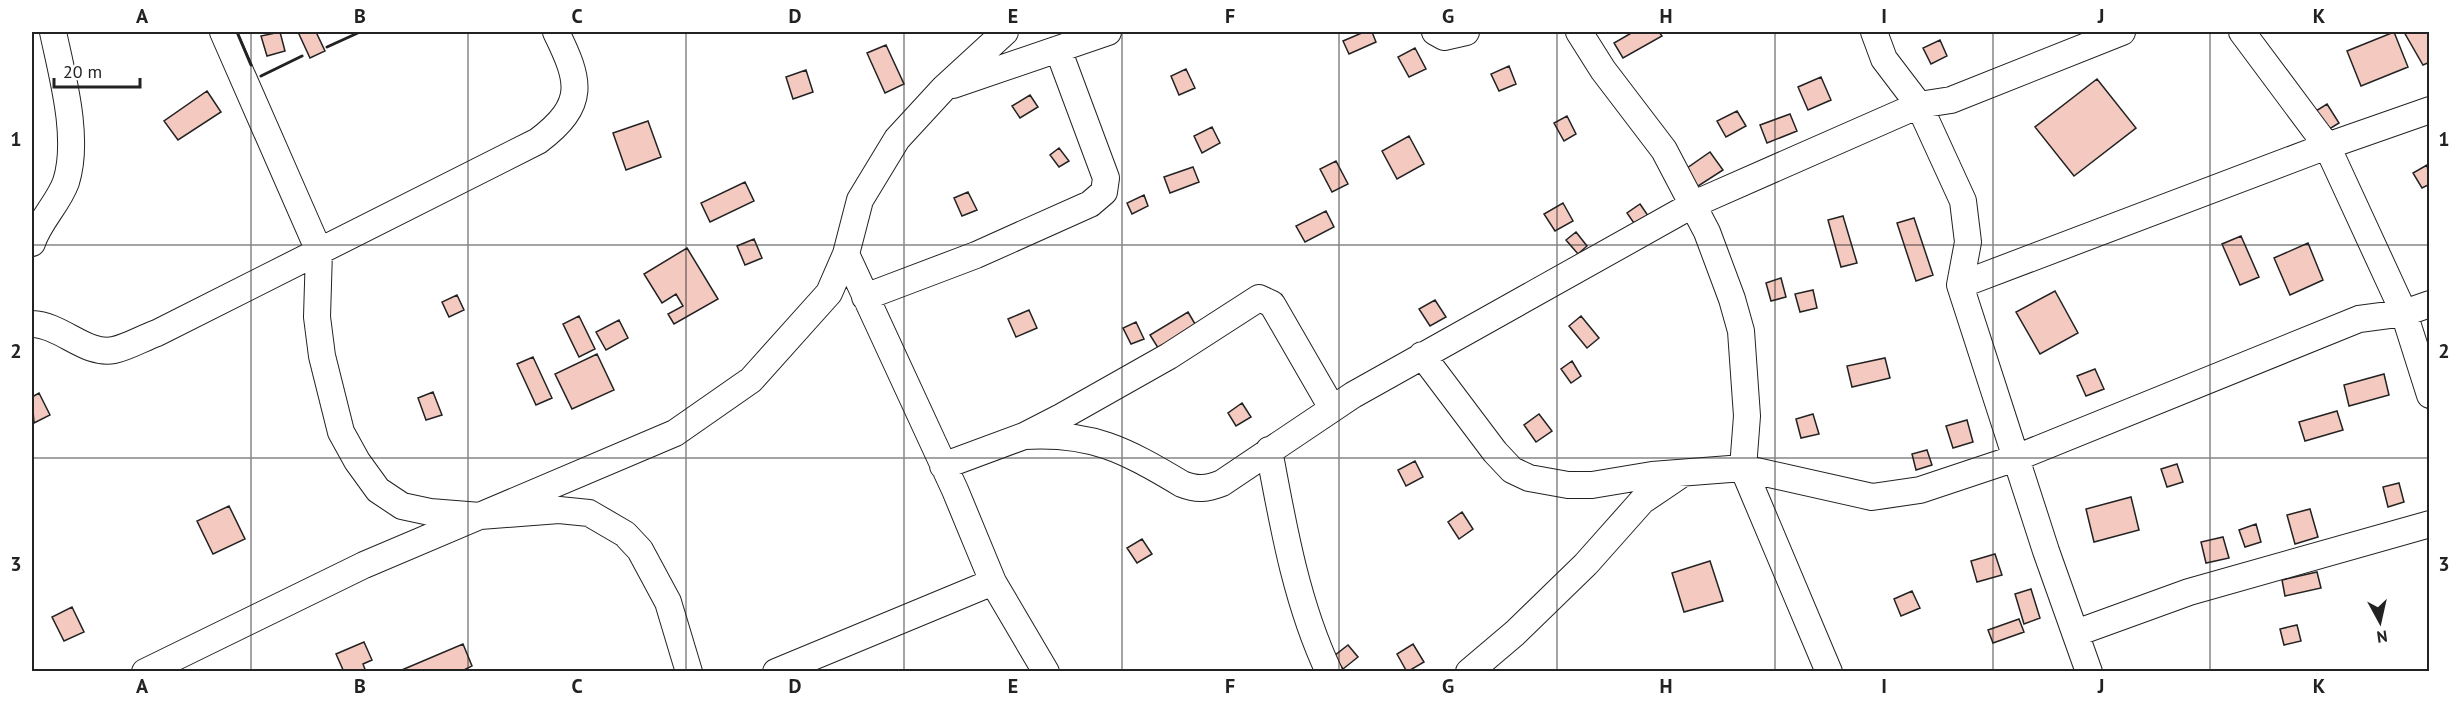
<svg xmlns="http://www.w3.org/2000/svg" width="2461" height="703" font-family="'PT Sans',sans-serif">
  <rect width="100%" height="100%" fill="#fff"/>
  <path fill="#f3c9c0" stroke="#222" stroke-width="1.5" d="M280 32 285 51 267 56 261 36Z
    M298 32H316L325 51 310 58Z
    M1364 32H1372L1376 42 1349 54 1343 41Z
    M1633 32H1659L1662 36 1623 58 1614 43Z
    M2394 32 2408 67 2361 86 2347 51Z
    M2404 32H2428L2430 62 2423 65Z
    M1940 40 1947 56 1931 64 1923 48Z
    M886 45 904 84 885 93 867 53Z
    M1415 48 1426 69 1409 77 1398 57Z
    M1509 66 1516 84 1499 91 1491 74Z
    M1186 69 1195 88 1179 95 1171 76Z
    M806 70 813 92 793 99 786 77Z
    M1821 77 1831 100 1808 110 1798 87Z
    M2097 79 2136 128 2074 176 2035 127Z
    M207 91 221 112 178 140 164 121Z
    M1030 95 1038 107 1020 118 1012 106Z
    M2327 104 2339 123 2323 133 2311 114Z
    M1737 111 1746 126 1726 137 1717 121Z
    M1790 114 1797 131 1767 143 1760 125Z
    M1567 116 1576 134 1564 141 1554 123Z
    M648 121 661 157 626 170 613 133Z
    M1212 127 1220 143 1202 153 1194 136Z
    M1409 136 1424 164 1397 179 1382 151Z
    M1059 148 1069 161 1059 167 1050 155Z
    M1710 152 1723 170 1692 190 1680 173Z
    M1336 161 1348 184 1332 192 1320 169Z
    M2427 165 2430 184 2422 188 2413 173Z
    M1193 167 1199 182 1170 193 1164 177Z
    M745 182 754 201 710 222 701 203Z
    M968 192 977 210 962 216 954 198Z
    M1144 195 1148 206 1132 214 1127 203Z
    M1563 203 1573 221 1555 231 1544 214Z
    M1640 204 1651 220 1638 229 1627 213Z
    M1326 211 1334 227 1305 242 1296 226Z
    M1843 216 1857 263 1841 267 1828 220Z
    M1914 218 1933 275 1916 281 1897 223Z
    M1576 232 1587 246 1578 254 1566 240Z
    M2241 236 2259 277 2240 285 2222 244Z
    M754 239 762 258 745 265 737 246Z
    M2308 243 2323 280 2290 295 2274 258Z
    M687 248 718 299 674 324 668 314 683 306 676 294 662 303 644 274Z
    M1781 278 1786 297 1771 301 1766 283Z
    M1813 290 1817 308 1800 312 1795 294Z
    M2055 291 2078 333 2040 354 2016 312Z
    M457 295 464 310 449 317 442 302Z
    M1435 300 1446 317 1430 326 1419 309Z
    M1029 310 1037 328 1016 337 1008 319Z
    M1188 312 1198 329 1160 351 1150 335Z
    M579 316 595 349 579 357 563 324Z
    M1581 316 1599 338 1587 348 1569 326Z
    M619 320 628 338 606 350 596 332Z
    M1136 322 1144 339 1131 344 1123 328Z
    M597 354 614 390 572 409 555 374Z
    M533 357 552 398 536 405 517 364Z
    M1885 358 1890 378 1852 387 1847 366Z
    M1572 361 1581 376 1571 383 1561 369Z
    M2095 369 2104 389 2086 396 2077 376Z
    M2384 374 2389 395 2349 406 2344 385Z
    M433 392 442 415 426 420 418 398Z
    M39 393 50 415 34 423 32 397Z
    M1242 403 1251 417 1236 426 1228 413Z
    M2337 411 2343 430 2305 441 2299 422Z
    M1539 414 1552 431 1536 442 1524 425Z
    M1813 414 1819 434 1801 438 1796 419Z
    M1967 420 1973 442 1953 448 1946 426Z
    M1927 450 1932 465 1916 470 1912 454Z
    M1415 461 1423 477 1406 486 1398 470Z
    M2177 464 2183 482 2167 487 2161 469Z
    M2399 483 2404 502 2388 507 2383 487Z
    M2131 497 2139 530 2094 542 2086 509Z
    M229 506 245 539 213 554 197 521Z
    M2310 509 2318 537 2295 544 2287 515Z
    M1462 512 1473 529 1459 539 1448 522Z
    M2256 524 2261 542 2245 547 2239 530Z
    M2223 537 2229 558 2206 563 2201 542Z
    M1142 539 1152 554 1137 563 1127 548Z
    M1995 554 2002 575 1977 582 1971 561Z
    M1710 561 1723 601 1684 612 1672 573Z
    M2317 572 2321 588 2285 596 2282 580Z
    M2031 589 2040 618 2024 624 2015 594Z
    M1912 591 1920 608 1901 616 1894 599Z
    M72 607 84 632 64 641 52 617Z
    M2019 619 2024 632 1993 643 1988 630Z
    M2297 625 2301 641 2284 645 2280 629Z
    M364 642 372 660 363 664 366 672H344L336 654Z
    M463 644 472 666 460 672H397Z
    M1413 644 1424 662 1407 672 1397 654Z
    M1348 645 1358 657 1343 669 1334 656Z"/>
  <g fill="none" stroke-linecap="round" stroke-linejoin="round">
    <g stroke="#222" stroke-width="28">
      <path id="street" d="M223 32 319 251 317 317 322 356 341 432 357 461 378 490 402 506 430 512 480 516 559 510 589 513 625 534 640 550 668 602 689 672
        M1435 32 1444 37 1466 32
        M1579 32 1603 70 1664 150 1707 232 1732 299 1741 331 1747 416 1743 468 1829 672
        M1874 32 1884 59 1919 105 1963 201 1968 242 1960 285 2046 551 2089 672
        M2242 32 2327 146 2404 313 2430 395
        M953 85 1108 32
        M32 243C39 221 58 204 66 182 80 138 62 75 53 32
        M846 254 955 490 993 582 1046 672
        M1960 285 2327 146 2430 110
        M865 297 976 255 1090 204 1104 192 1106 178 1058 49
        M32 324C62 325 86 356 114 350 128 347 143 338 157 333L538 141C587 104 580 81 556 32
        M1422 355 1495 452 1512 470 1529 478 1568 485H1592L1652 475 1743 468 1872 497 1920 490 2016 458 2359 319 2404 313 2430 304
        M1024 436C1092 432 1125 450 1182 484 1197 490 1207 489 1222 483L1353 395 1694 204 1919 105 1951 100 2122 32
        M1269 450C1283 525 1296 602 1329 672
        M943 466 1024 436 1061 417 1169 356 1259 298 1272 304 1332 408
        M2076 633 2189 592 2430 524
        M145 672 364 565 675 433 751 380 829 293 846 254 860 200 897 139 944 88 1005 32
        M776 672 993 582
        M1469 672 1515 633 1586 564 1642 501 1682 474"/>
    </g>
    <use href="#street" stroke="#fff" stroke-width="26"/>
    <path stroke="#222" stroke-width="3" d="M237 32 251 65
      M327 47 360 32
      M261 76 302 56"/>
  </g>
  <path fill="none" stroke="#222" stroke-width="1.5" stroke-opacity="0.55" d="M251 32V672M468 32V672M686 32V672M904 32V672M1122 32V672M1339 32V672M1557 32V672M1775 32V672M1993 32V672M2210 32V672M32 245H2430M32 458H2430"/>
  <rect width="2461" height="703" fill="none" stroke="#ffffff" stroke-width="66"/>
  <g transform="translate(2380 622) rotate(172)" stroke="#ffffff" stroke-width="4.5" paint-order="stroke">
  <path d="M0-4.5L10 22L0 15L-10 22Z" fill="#222222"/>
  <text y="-9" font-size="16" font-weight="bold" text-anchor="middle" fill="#222222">N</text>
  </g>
  <path d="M54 78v9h86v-9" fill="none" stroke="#222222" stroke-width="3"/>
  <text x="63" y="78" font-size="18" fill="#222222" stroke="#ffffff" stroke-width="4.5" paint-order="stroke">20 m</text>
  <rect x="33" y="33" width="2395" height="637" fill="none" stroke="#222" stroke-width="2"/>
  <g font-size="20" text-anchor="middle" font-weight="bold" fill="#222">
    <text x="142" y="23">A</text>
    <text x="360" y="23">B</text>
    <text x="577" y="23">C</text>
    <text x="795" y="23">D</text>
    <text x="1013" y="23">E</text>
    <text x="1230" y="23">F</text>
    <text x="1448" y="23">G</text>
    <text x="1666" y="23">H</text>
    <text x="1884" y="23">I</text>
    <text x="2101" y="23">J</text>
    <text x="2319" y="23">K</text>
    <text x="16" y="146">1</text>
    <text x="2444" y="146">1</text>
    <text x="16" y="358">2</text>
    <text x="2444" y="358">2</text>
    <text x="16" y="571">3</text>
    <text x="2444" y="571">3</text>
    <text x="142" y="693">A</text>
    <text x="360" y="693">B</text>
    <text x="577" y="693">C</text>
    <text x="795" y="693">D</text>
    <text x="1013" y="693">E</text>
    <text x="1230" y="693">F</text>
    <text x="1448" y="693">G</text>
    <text x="1666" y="693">H</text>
    <text x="1884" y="693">I</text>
    <text x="2101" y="693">J</text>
    <text x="2319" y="693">K</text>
  </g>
</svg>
